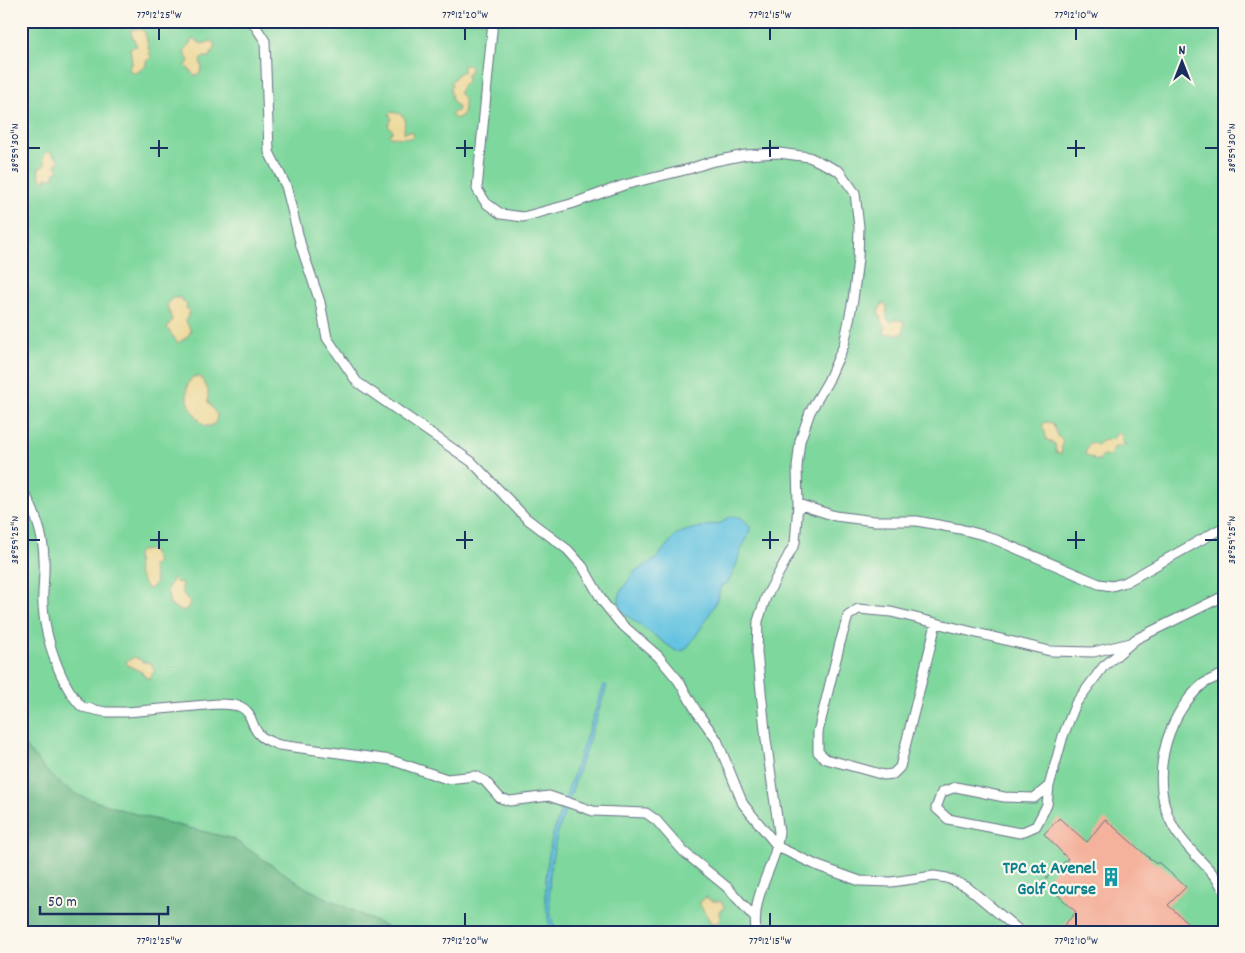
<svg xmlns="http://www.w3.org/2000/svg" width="1245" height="953" font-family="Dekko,sans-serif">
  <rect width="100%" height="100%" fill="#fbf7ec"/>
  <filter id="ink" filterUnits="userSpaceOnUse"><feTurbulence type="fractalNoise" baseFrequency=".02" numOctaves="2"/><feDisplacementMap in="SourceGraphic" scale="10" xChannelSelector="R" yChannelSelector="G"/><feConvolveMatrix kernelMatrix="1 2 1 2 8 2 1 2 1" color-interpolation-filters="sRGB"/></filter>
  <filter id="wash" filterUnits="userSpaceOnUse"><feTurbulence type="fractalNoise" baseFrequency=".0096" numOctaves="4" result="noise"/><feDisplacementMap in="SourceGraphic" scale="20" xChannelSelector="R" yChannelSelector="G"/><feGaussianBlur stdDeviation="1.12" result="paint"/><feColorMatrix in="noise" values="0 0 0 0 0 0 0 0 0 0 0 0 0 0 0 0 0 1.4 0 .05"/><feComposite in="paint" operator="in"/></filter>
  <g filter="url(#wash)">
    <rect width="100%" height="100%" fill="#f0e5ca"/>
    <path fill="#7ed79d" stroke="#4c837e" d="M21 21H1224V932H397L306 888 233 839 141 816 92 800 21 932Z"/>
    <path fill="#66b884" stroke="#407471" d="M21 742 53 778 77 795 141 816 233 839 306 888 397 932H21Z"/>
    <path fill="#eeda9e" stroke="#84847e" d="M131 29 143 30 145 33 151 58 146 61V66L136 73 130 71 129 68 132 62 130 48 137 46 131 33Z
      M193 39 202 44 212 41 215 46 210 57H204L200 60 202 68 199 74 194 75 186 66 189 61 184 52Z
      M468 65 471 67 470 73 467 74V82L462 86 459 93 464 98V108L462 116 455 119 451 114 457 111 458 108 452 100 450 88 453 85 450 83 459 73 464 71 462 66Z
      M391 112 400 114 405 118 404 133 411 131 414 134 412 138 391 137 389 135 393 131 388 125 392 119 389 114Z
      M49 151 60 161 55 164 59 170 54 173 55 177 46 178 45 182 40 177 38 169 45 165 43 157Z
      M172 298H182V302L187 303 186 308 190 311 186 321 191 331 187 337 178 343 167 328 172 320 167 305Z
      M883 303 887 307V319L891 322 895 320 904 321 903 334H884L885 327 878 312Z
      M193 377H201L208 390V402L217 415 216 422 211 426H205C193 416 178 391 193 377Z
      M1044 422 1053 423 1057 436 1063 440 1061 454 1056 452 1055 444 1046 439 1045 431 1042 428Z
      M1117 433 1122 435V442L1126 444 1113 448 1110 456H1103L1097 461 1085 454 1089 443H1093L1098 445 1101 441 1113 439Z
      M147 550 152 551 157 562 152 566 156 582 152 588 147 589 138 573 137 554 140 551Z
      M173 578H175L176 582 182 583V592L190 603 187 609 182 611 170 605 167 590Z
      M134 657 144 662 151 663 155 670 149 679 143 675 142 672 127 665 126 662Z
      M706 897 711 901H721L725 908 719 911 720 921 718 923H711L699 903Z"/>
    <path fill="#63c3e1" stroke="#3f79a0" d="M731 516 742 518 750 526C750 538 743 543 740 553 736 565 734 573 727 584L721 585C719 604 697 635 685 650L676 651 626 615 620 608 619 599 621 591 634 572 655 560 676 534 692 529 721 523Z
      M604 685 607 686 557 835C550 866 544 902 556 932H552C541 901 546 865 553 834Z"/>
    <g id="blocks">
      <path fill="#f4b19b" d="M1059 818 1087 842 1105 819 1156 864 1158 862 1186 887 1168 905 1198 932H1058L1076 912 1043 881 1068 859 1044 834Z"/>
    </g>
  </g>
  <g filter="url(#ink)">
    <use href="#blocks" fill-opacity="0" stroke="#666f84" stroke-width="1"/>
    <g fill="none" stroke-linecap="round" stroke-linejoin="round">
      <g stroke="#666f84" stroke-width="11">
        <path id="service" d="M252 21 265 41 269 152 286 186 301 246 320 302 327 338 357 382 472 462 526 518 568 550 583 567 603 602 619 622 658 656 678 680 697 712 717 740 743 804 778 847 818 866 860 881 891 882 934 876 947 878 967 887 1021 932
          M493 21 477 189 486 203 501 214 523 217 571 204 624 185 689 169 710 162 745 155 779 153 809 157 839 171 855 193 859 227 858 259 853 300 844 345 828 381 810 412 800 441 797 467 798 504 795 543 766 597 758 621 757 652 766 740 779 832C776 868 751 892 756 932
          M21 488C34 508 44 535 44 560 45 575 42 590 43 606 45 638 60 684 82 707L105 712H127L217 704C224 704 234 704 241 707 252 712 251 725 258 733 263 740 272 742 279 745L391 760 447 779 475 776 485 781 500 798 510 801 549 796 593 811 646 813 656 820 684 852 728 888 754 917
          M798 504 835 516 874 521H917L960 529 987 536 1099 584 1112 586 1126 582 1224 527
          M936 624 900 767 893 774 884 775 826 759 818 752V732L840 643 848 616 858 609 891 612 1050 651 1093 652 1131 643
          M1224 674C1217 677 1209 680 1203 684 1164 717 1148 783 1174 828 1187 851 1214 869 1224 891
          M1049 786 1034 798 1004 797 956 787 942 792 936 808 948 819 1020 833 1036 826 1047 805 1049 786 1063 736 1076 703 1103 667 1136 639 1224 596"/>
      </g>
      <use href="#service" stroke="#fff" stroke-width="9"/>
    </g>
  </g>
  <path fill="none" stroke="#1b2f5e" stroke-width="2" d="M159 28V40M465 28V40M770 28V40M1076 28V40M159 140V157M465 140V157M770 140V157M1076 140V157M28 148H40M150 148H168M456 148H473M762 148H779M1067 148H1085M1205 148H1218M159 531V549M465 531V549M770 531V549M1076 531V549M28 540H40M150 540H168M456 540H473M762 540H779M1067 540H1085M1205 540H1218M159 913V926M465 913V926M770 913V926M1076 913V926"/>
  <defs>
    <g id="building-bare" transform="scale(1.5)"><path d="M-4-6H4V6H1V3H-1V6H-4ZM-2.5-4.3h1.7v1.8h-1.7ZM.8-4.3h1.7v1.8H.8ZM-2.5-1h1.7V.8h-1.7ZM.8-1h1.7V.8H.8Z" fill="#0f9aa8" stroke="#fbf7ec" stroke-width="2.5" paint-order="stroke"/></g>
  </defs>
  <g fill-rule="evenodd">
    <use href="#building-bare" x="1111" y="877"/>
  </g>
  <g text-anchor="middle" stroke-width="4.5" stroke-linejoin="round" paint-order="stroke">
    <g font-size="18" font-weight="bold" fill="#0d838f" stroke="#fbf7ec" text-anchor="end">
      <text x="1096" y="873">TPC at Avenel<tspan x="1096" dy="21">Golf Course</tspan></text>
    </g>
  </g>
  <rect width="1245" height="953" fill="none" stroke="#fbf7ec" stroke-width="55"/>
  <g transform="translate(1182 62)" stroke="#fbf7ec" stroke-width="4" paint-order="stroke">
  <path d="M0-4L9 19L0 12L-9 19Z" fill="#1b2f5e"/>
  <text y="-8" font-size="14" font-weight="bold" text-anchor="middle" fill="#1b2f5e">N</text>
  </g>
  <path d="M40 906v8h128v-8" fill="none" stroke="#1b2f5e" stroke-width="2.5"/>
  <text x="48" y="906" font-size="15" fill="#1b2f5e" stroke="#fbf7ec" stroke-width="4" paint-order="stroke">50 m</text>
  <rect x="28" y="28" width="1190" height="898" fill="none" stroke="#1b2f5e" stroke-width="2"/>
  <g font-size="12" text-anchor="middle" fill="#1b2f5e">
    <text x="159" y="18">77°12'25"W</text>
    <text x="465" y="18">77°12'20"W</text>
    <text x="770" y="18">77°12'15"W</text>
    <text x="1076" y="18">77°12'10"W</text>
    <text transform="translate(14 148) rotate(-90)" y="4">38°59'30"N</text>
    <text transform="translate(1231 148) rotate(-90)" y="4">38°59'30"N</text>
    <text transform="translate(14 540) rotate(-90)" y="4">38°59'25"N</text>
    <text transform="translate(1231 540) rotate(-90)" y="4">38°59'25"N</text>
    <text x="159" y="944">77°12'25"W</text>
    <text x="465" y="944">77°12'20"W</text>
    <text x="770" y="944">77°12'15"W</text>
    <text x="1076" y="944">77°12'10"W</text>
  </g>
</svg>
